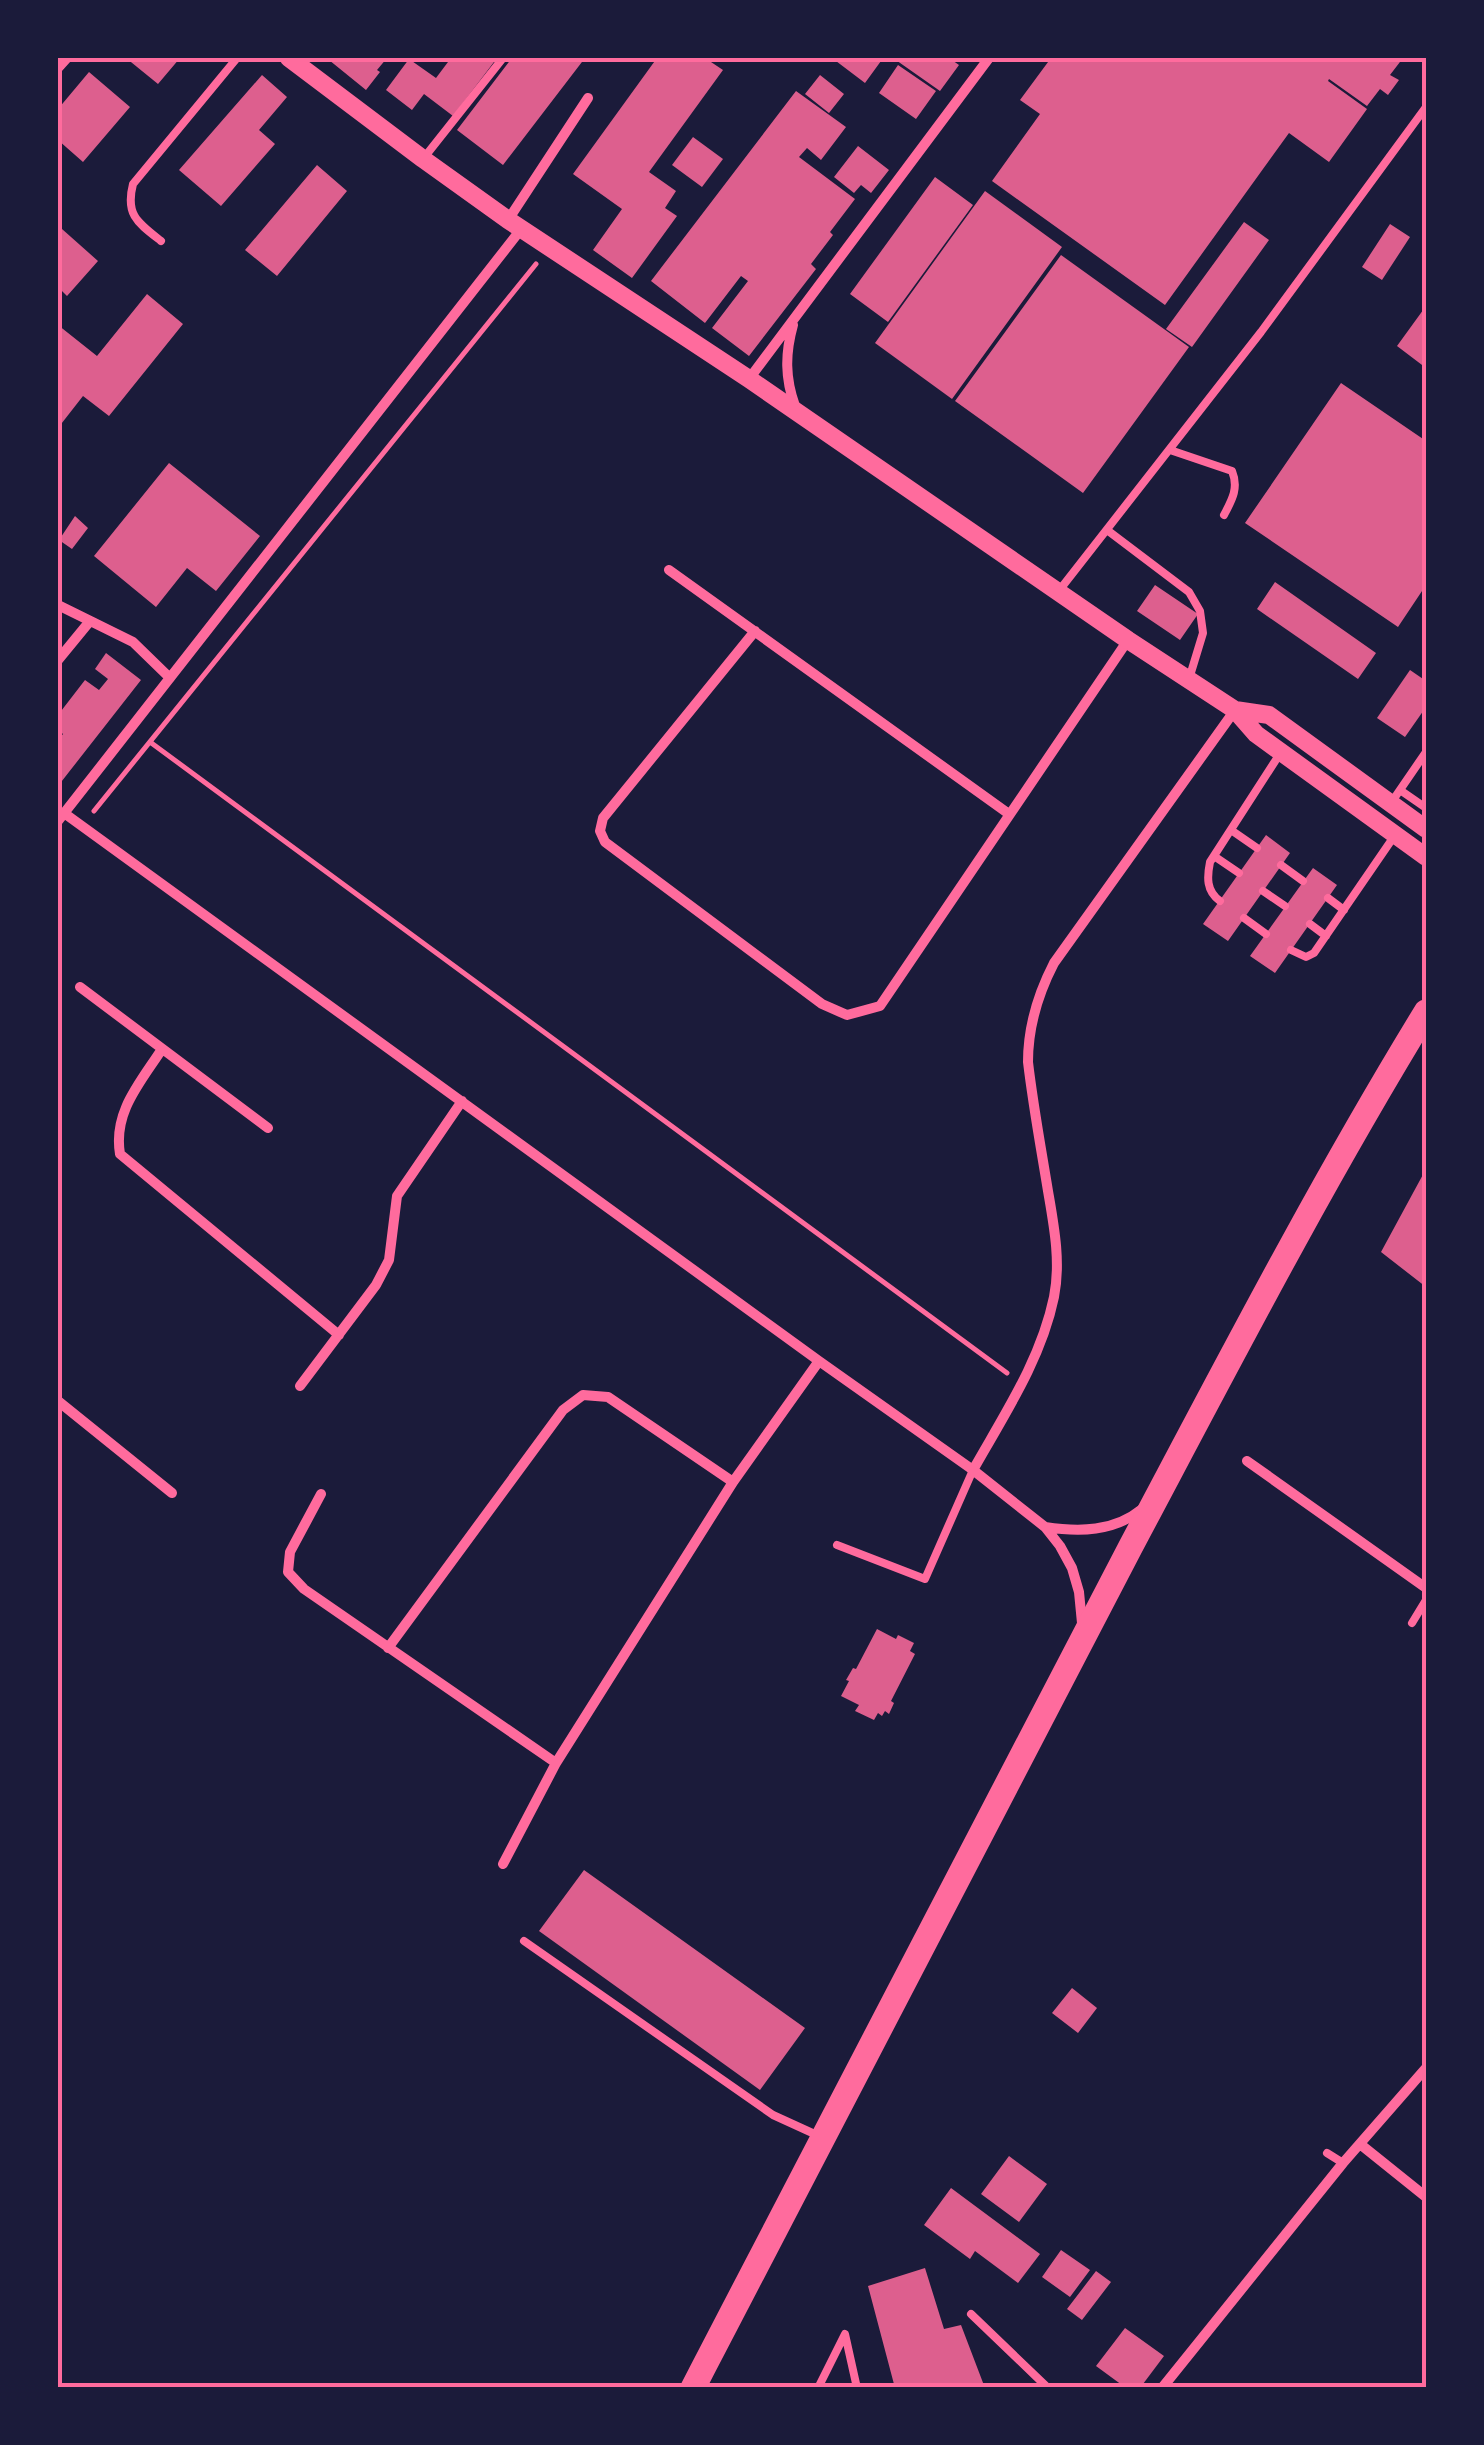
<svg xmlns="http://www.w3.org/2000/svg" width="1484" height="2445" font-family="Rubik,sans-serif">
  <rect width="100%" height="100%" fill="#1b1b3a"/>
  <path fill="#dd5f8e" d="M126 58H180L158 84Z
    M331 58H387L377 70 380 72 366 90 329 60Z
    M451 58H497L453 116 424 94 412 110 386 90 409 59 436 78Z
    M512 58H585L503 165 457 130Z
    M657 58H705L723 70 649 172 676 191 665 208 677 216 632 278 593 250 622 209 573 174Z
    M832 58H876L881 61 865 83Z
    M893 58H949L959 65 940 91Z
    M1051 58 1272 59 1403 58 1390 75 1399 80 1388 95 1380 89 1367 106 1329 79 1328 81 1367 109 1329 162 1289 133 1165 305 992 181 1040 114 1020 100Z
    M898 65 936 91 916 119 879 93Z
    M89 72 130 107 83 162 58 140V109Z
    M262 75 287 97 259 130 275 144 221 206 179 170Z
    M820 75 844 94 829 113 805 94Z
    M796 91 846 127 821 160 807 148 799 157 855 199 830 232 833 235 811 264 816 269 749 356 712 328 748 281 741 276 705 323 651 281Z
    M693 137 723 159 702 187 672 165Z
    M858 146 889 170 871 193 861 185 854 193 834 177Z
    M317 165 347 191 277 276 245 250Z
    M935 177 973 205 888 322 850 294Z
    M985 191 1062 247 952 399 875 343Z
    M1244 222 1269 240 1192 347 1166 329Z
    M1390 224 1410 237 1382 280 1362 267Z
    M62 229 98 261 67 296 58 287V234Z
    M1061 255 1189 347 1083 493 955 401Z
    M147 294 183 324 109 416 83 396 58 428V325L97 356Z
    M1426 306V368L1397 346Z
    M1341 383 1426 441V585L1398 627 1245 523Z
    M169 463 260 536 216 591 187 568 156 607 94 556Z
    M75 516 88 528 72 549 59 540Z
    M1275 582 1376 653 1358 679 1257 609Z
    M1155 585 1198 614 1180 640 1137 611Z
    M106 653 141 680 58 786V740L63 734 58 730V715L85 680 99 690 108 679 95 669Z
    M1410 670 1426 681V707L1405 737 1377 718Z
    M1266 835 1290 853 1228 941 1203 924Z
    M1313 868 1337 885 1275 973 1250 956Z
    M1426 1169V1287L1381 1252Z
    M877 1629 896 1639 898 1635 914 1643 910 1651 915 1654 891 1701 894 1703 889 1714 885 1711 882 1716 878 1713 874 1720 855 1711 859 1705 841 1696 849 1681 846 1680 853 1668 856 1669Z
    M584 1870 805 2028 760 2090 539 1931Z
    M1072 1988 1097 2008 1078 2033 1052 2013Z
    M1009 2156 1047 2184 1019 2222 981 2194Z
    M951 2188 1040 2254 1018 2283 975 2251 970 2259 924 2225Z
    M1061 2250 1090 2270 1070 2297 1042 2277Z
    M925 2268 944 2329 961 2325 985 2388H895L868 2286Z
    M1096 2271 1111 2282 1082 2320 1067 2309Z
    M1125 2328 1164 2356 1140 2388H1126L1096 2366Z"/>
  <g fill="none" stroke-linecap="round" stroke-linejoin="round">
    <path stroke="#ff6b9d" stroke-width="5" d="M150 742 1007 1373
      M94 811 536 264
      M1426 2137V2148"/>
    <path stroke="#ff6b9d" stroke-width="8" d="M423 159 503 58
      M161 241C138 223 125 215 133 184L237 58
      M1170 450 1232 471C1239 488 1232 500 1224 515
      M1107 530 1189 592 1200 611 1203 633 1189 679
      M1058 592 1261 332 1426 107
      M1400 790 1426 808
      M1391 803 1426 752
      M1231 830 1257 848
      M1214 856 1239 873
      M1281 865 1303 881
      M1263 891 1285 906
      M1328 898 1344 910
      M1220 901C1206 891 1207 877 1210 862L1281 752
      M1244 918 1266 934
      M1310 924 1326 936
      M1291 950 1306 957 1314 953 1395 835
      M837 1545 925 1579 973 1470
      M1412 1623 1426 1600
      M524 1941 773 2115 819 2136
      M1327 2153 1343 2163
      M971 2314 1048 2388
      M818 2388 845 2334 857 2388"/>
    <path stroke="#ff6b9d" stroke-width="10" d="M58 68 67 58
      M508 220 588 98
      M793 325C785 354 785 378 795 406
      M749 379 989 58
      M669 570 1009 814
      M58 605 133 642 170 678
      M755 631 603 818 600 831 605 842 822 1004 847 1015 880 1006 1128 640
      M58 660 90 621
      M64 813 819 1361 973 1470 1045 1527 1060 1546 1072 1568 1079 1592 1082 1623
      M58 821 522 228
      M80 987 268 1128
      M162 1049C140 1083 113 1112 120 1154L339 1335
      M300 1386 376 1285 389 1260 397 1196 462 1101
      M58 1401 172 1493
      M1247 1461 1426 1588
      M973 1470C1004 1415 1041 1360 1054 1297 1061 1262 1054 1226 1048 1191 1041 1148 1033 1105 1028 1062 1028 1027 1038 994 1054 963L1235 710
      M321 1494 290 1552 288 1572 304 1589 556 1763
      M1045 1527C1079 1532 1114 1532 1142 1509
      M388 1648 563 1410 583 1395 608 1397 733 1482
      M503 1864 556 1763 733 1482 819 1361
      M1360 2144 1426 2197
      M1162 2388 1343 2163 1426 2068"/>
    <path stroke="#ff6b9d" stroke-width="18" d="M289 58 423 159 508 220 749 379 1128 640 1235 710 1256 734 1426 857
      M1235 710 1269 715 1426 829"/>
    <path stroke="#ff6b9d" stroke-width="25" d="M693 2388C837 2106 983 1825 1131 1546 1226 1367 1320 1185 1426 1012"/>
  </g>
  <rect width="1484" height="2445" fill="none" stroke="#1b1b3a" stroke-width="120"/>
  <rect x="60" y="60" width="1364" height="2325" fill="none" stroke="#ff6b9d" stroke-width="4"/>
</svg>
